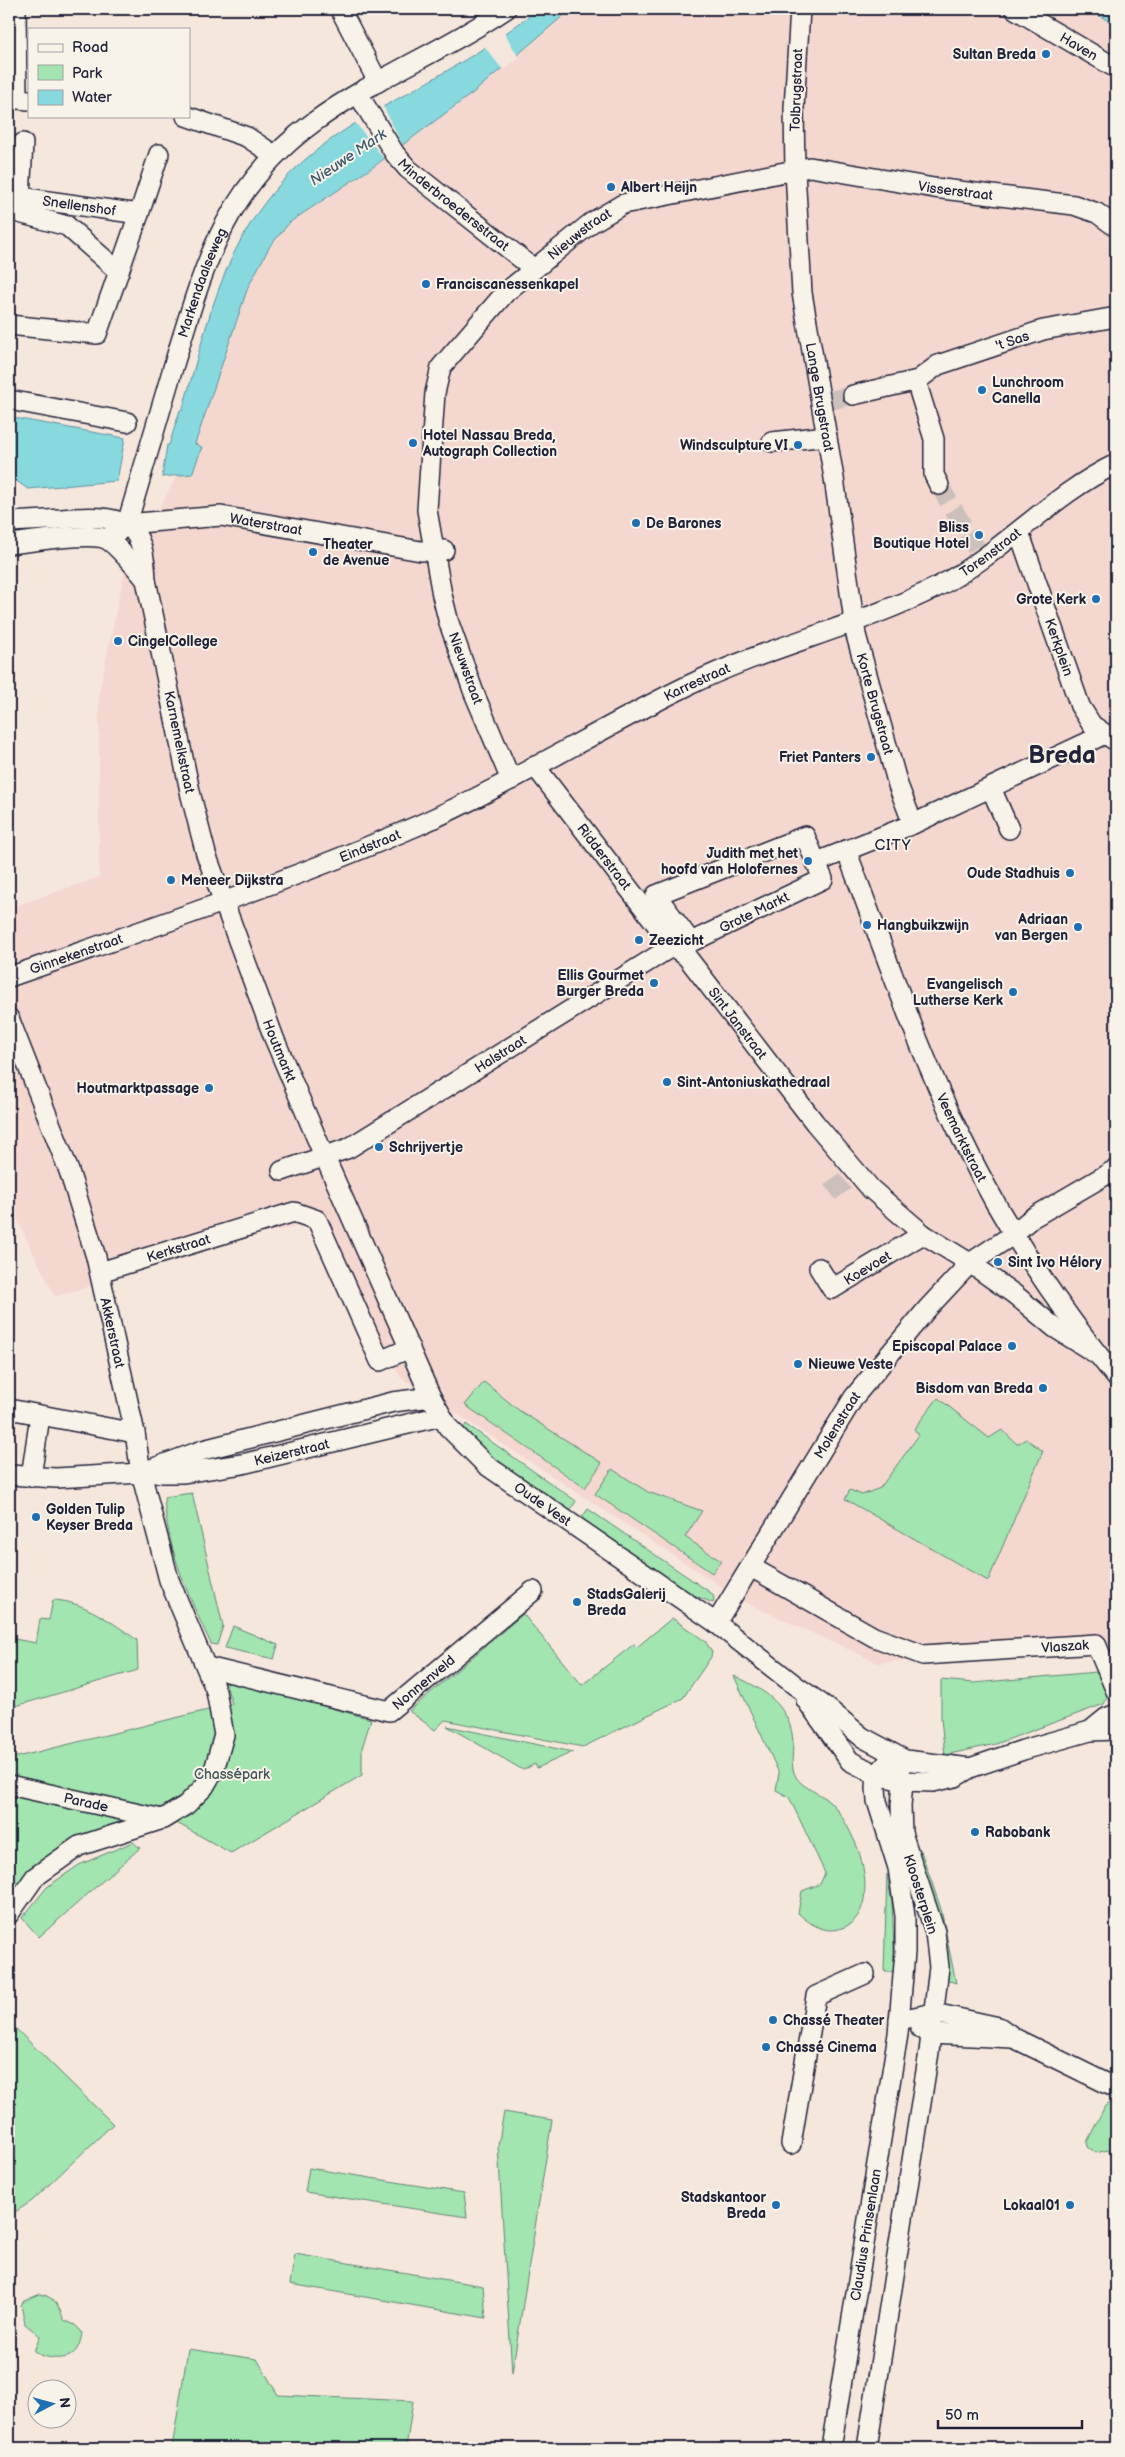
<svg xmlns="http://www.w3.org/2000/svg" width="1125" height="2457" font-family="'Balsamiq Sans',sans-serif">
  <rect width="100%" height="100%" fill="#f6e7dd"/>
  <filter id="ink" filterUnits="userSpaceOnUse"><feTurbulence type="fractalNoise" baseFrequency=".02" numOctaves="2"/><feDisplacementMap in="SourceGraphic" scale="10" xChannelSelector="R" yChannelSelector="G"/><feConvolveMatrix kernelMatrix="1 2 1 2 8 2 1 2 1" color-interpolation-filters="sRGB"/></filter>
  <g filter="url(#ink)">
    <path fill="#f4d8d0" d="M571 9H1087L1116 25V1644L878 1663 746 1603 400 1377 316 1223 264 1233 55 1297 9 1203V908L99 877V693L125 568 195 444 224 352 251 278 276 237 295 218 373 167 474 92Z"/>
    <path fill="#a2e5b0" stroke="#628476" d="M484 1382 520 1411 602 1463 585 1488 465 1405Z
      M938 1398 989 1438 1002 1430 1017 1444 1026 1439 1043 1451 988 1581 845 1499 850 1490 862 1495 880 1488 919 1435 914 1429Z
      M466 1424 576 1501 570 1511 495 1461 464 1428Z
      M612 1469 648 1492 702 1511 685 1537 721 1561 712 1573 595 1494Z
      M192 1493 223 1626 217 1645 211 1644C189 1597 167 1550 164 1497Z
      M588 1509 711 1593 714 1597 713 1603 691 1594 581 1519Z
      M53 1600C84 1601 113 1623 137 1640L138 1670 9 1708V1638L36 1643 40 1619 49 1620Z
      M523 1614 582 1685 634 1644 637 1647 672 1618 705 1641 712 1652 711 1657 683 1698 583 1747 445 1720 435 1730 409 1711Z
      M233 1626 278 1645 274 1659 225 1648Z
      M1096 1672 1106 1689 1107 1698 1104 1704 996 1744 945 1755 941 1719V1680L974 1683Z
      M734 1676C763 1688 792 1707 793 1743 793 1754 790 1767 796 1777 802 1787 818 1793 827 1799 840 1810 849 1829 856 1844 867 1870 874 1920 839 1929 823 1933 810 1924 798 1913L802 1891 820 1884 825 1873 789 1797 776 1790 779 1773Z
      M224 1679 371 1719 362 1748V1775L231 1853 175 1822 107 1841 55 1867 9 1920V1759L232 1704Z
      M447 1726 573 1752 537 1768 535 1764 523 1770Z
      M133 1842 140 1848 39 1937 22 1918 47 1887 79 1865Z
      M921 1851 941 1909 956 1983 946 1980 941 1939 919 1852Z
      M887 1874 892 1904 895 1972 884 1971Z
      M9 2022 113 2124 32 2201 12 2214 9 2210Z
      M1109 2103 1116 2104V2163L1108 2150 1096 2153 1088 2147 1087 2142 1105 2106Z
      M504 2112 552 2120 512 2373 498 2146Z
      M309 2168 464 2193 467 2217 305 2192Z
      M295 2254 483 2286 486 2318 290 2284Z
      M40 2294C54 2296 59 2307 64 2320L75 2325 82 2332C80 2351 72 2360 53 2358 46 2357 40 2356 34 2351L40 2336 25 2324 21 2305 24 2301Z
      M188 2349 257 2359 278 2395 413 2401 406 2448H172Z"/>
    <path fill="#87d9de" stroke="#5f909d" d="M539 9H571L474 92 373 167 290 222 270 246 248 287 195 444 202 447 192 474 162 477 167 445H169L180 410 182 411C198 358 210 302 234 253 287 147 361 122 455 66 484 49 512 29 539 9Z
      M1087 9H1116V25Z
      M9 417 125 438 117 481 28 489 9 476Z"/>
    <path fill="#f6e7dd" d="M504 32 519 58 503 70 484 46Z
      M382 104 404 148 386 161 353 120Z"/>
    <g fill="none" stroke-linecap="round" stroke-linejoin="round">
      <path stroke="#ccc0bd" stroke-width="19" stroke-dasharray="19 9" stroke-linecap="butt" d="M832 400 853 395
        M939 485 976 548
        M830 1192 848 1179"/>
      <g stroke="#22223b" stroke-width="22">
        <g id="minor">
          <path d="M16 9 17 99 29 100"/>
          <path d="M340 9 378 82"/>
          <path id="s1" d="M800 9 794 108 795 171 802 293 834 478 856 635 898 785 913 824"/>
          <path id="s2" d="M1015 9 1116 68"/>
          <path id="s3" d="M358 94 395 154 408 169 533 268"/>
          <path d="M186 116 247 137 274 155"/>
          <path id="s4" d="M23 143 20 197 139 214 159 154"/>
          <path d="M19 213 67 226 119 272"/>
          <path d="M9 325 97 334 139 214"/>
          <path d="M916 381 934 439V475L939 485"/>
          <path id="s5" d="M853 395 918 380 938 365 1043 330 1116 317"/>
          <path d="M9 400 127 422"/>
          <path d="M772 442 827 436"/>
          <path id="s6" d="M9 522C31 521 52 520 74 518 127 515 144 524 146 580L191 796 206 854 274 1038 319 1144 431 1397 448 1427 486 1465 716 1623 796 1686 826 1707 862 1737 905 1760 970 1768"/>
          <path id="s7" d="M126 524 221 516 421 551 444 550"/>
          <path id="s8" d="M1019 532 1080 706 1092 725 1114 740"/>
          <path id="s9" d="M106 539 118 532 129 517C144 465 160 413 175 361 205 262 226 186 314 122 374 78 444 51 506 9"/>
          <path d="M9 544C29 542 90 532 106 539 115 543 139 571 146 580"/>
          <path id="s10" d="M535 766 673 946 687 957 815 1123 871 1189 923 1234 970 1263 1014 1294 1055 1328 1098 1355"/>
          <path id="s11" d="M511 780 474 693 449 623 442 595 427 510 435 393 441 367 506 292 591 223 623 204 810 167 934 188 1074 205 1097 213 1116 227"/>
          <path d="M991 788 1009 829"/>
          <path d="M805 836 823 879 691 942 656 895Z"/>
          <path id="s12" d="M846 850C883 946 916 1046 962 1139 1002 1223 1057 1305 1116 1377"/>
          <path d="M817 862 913 824 1105 734"/>
          <path id="s13" d="M9 977C146 929 285 883 419 825 511 784 597 730 687 686 768 646 858 627 939 586 1004 552 1051 495 1116 464"/>
          <path id="s14" d="M9 1018 69 1171 96 1257 135 1433 141 1473 169 1580 216 1691 224 1735 214 1770 204 1787 186 1805 163 1819 79 1846 35 1877 9 1914"/>
          <path id="s15" d="M282 1171 349 1148 673 946"/>
          <path id="s16" d="M819 1268 832 1289 923 1234"/>
          <path id="s17" d="M100 1272 294 1212 317 1220 380 1361 410 1348"/>
          <path d="M9 1409 135 1433"/>
          <path d="M151 1469 203 1450 393 1402 431 1397"/>
          <path id="s18" d="M9 1475 56 1478 141 1473H182L242 1464 441 1416"/>
          <path d="M31 1477 40 1416"/>
          <path id="s19" d="M751 1567 874 1637 923 1655 1096 1644 1116 1691"/>
          <path id="s20" d="M716 1623 854 1397 927 1309 970 1263 1008 1238 1032 1218 1116 1169"/>
          <path id="s21" d="M207 1667 389 1711 533 1591"/>
          <path d="M806 1700 850 1761 877 1775 903 1781 933 1782 955 1777 970 1768 1023 1750 1090 1731 1116 1730"/>
          <path d="M1090 1731 1106 1718 1116 1714"/>
          <path id="s22" d="M9 1785 162 1819"/>
          <path d="M899 2020 934 2013 999 2027 1016 2039 1116 2088"/>
          <path d="M921 2029 931 2034 1012 2038"/>
          <path d="M791 2144 816 1996 865 1974"/>
          <path id="s23" d="M831 2448 898 2034 905 1952V1916L898 1868 877 1801 876 1788 877 1775 894 1755"/>
          <path d="M867 2448 929 2052 939 1967 935 1932 902 1833 901 1806 903 1781 894 1755"/>
        </g>
      </g>
      <use href="#minor" stroke="#f7f3e8" stroke-width="19"/>
    </g>
  </g>
  <g fill="#1f6fb2" stroke="#f7f3e8" stroke-width="2">
    <circle cx="1046" cy="54" r="5"/>
    <circle cx="611" cy="187" r="5"/>
    <circle cx="426" cy="284" r="5"/>
    <circle cx="982" cy="390" r="5"/>
    <circle cx="413" cy="443" r="5"/>
    <circle cx="798" cy="445" r="5"/>
    <circle cx="636" cy="523" r="5"/>
    <circle cx="979" cy="535" r="5"/>
    <circle cx="313" cy="552" r="5"/>
    <circle cx="1096" cy="599" r="5"/>
    <circle cx="118" cy="641" r="5"/>
    <circle cx="871" cy="757" r="5"/>
    <circle cx="808" cy="861" r="5"/>
    <circle cx="1070" cy="873" r="5"/>
    <circle cx="171" cy="880" r="5"/>
    <circle cx="867" cy="925" r="5"/>
    <circle cx="1078" cy="927" r="5"/>
    <circle cx="639" cy="940" r="5"/>
    <circle cx="654" cy="983" r="5"/>
    <circle cx="1013" cy="992" r="5"/>
    <circle cx="667" cy="1082" r="5"/>
    <circle cx="209" cy="1088" r="5"/>
    <circle cx="379" cy="1147" r="5"/>
    <circle cx="998" cy="1262" r="5"/>
    <circle cx="1012" cy="1346" r="5"/>
    <circle cx="798" cy="1364" r="5"/>
    <circle cx="1043" cy="1388" r="5"/>
    <circle cx="36" cy="1517" r="5"/>
    <circle cx="577" cy="1602" r="5"/>
    <circle cx="975" cy="1832" r="5"/>
    <circle cx="773" cy="2020" r="5"/>
    <circle cx="766" cy="2047" r="5"/>
    <circle cx="776" cy="2205" r="5"/>
    <circle cx="1070" cy="2205" r="5"/>
  </g>
  <g text-anchor="middle" stroke-width="4" stroke-linejoin="round" paint-order="stroke">
    <g font-size="14" fill="#22223b" stroke="#f7f3e8">
      <text dy="5" stroke="none"><textPath href="#s2" startOffset="74">Haven</textPath></text>
      <text transform="translate(796 90) rotate(-88)" y="5">Tolbrugstraat</text>
      <text dy="5" stroke="none"><textPath href="#s11" startOffset="1012">Visserstraat</textPath></text>
      <text dy="5" stroke="none"><textPath href="#s3" startOffset="148">Minderbroedersstraat</textPath></text>
      <text dy="5" stroke="none"><textPath href="#s4" startOffset="114">Snellenshof</textPath></text>
      <text dy="5" stroke="none"><textPath href="#s11" startOffset="621">Nieuwstraat</textPath></text>
      <text dy="5" stroke="none"><textPath href="#s9" startOffset="278">Markendaalseweg</textPath></text>
      <text dy="5" stroke="none"><textPath href="#s5" startOffset="170">'t Sas</textPath></text>
      <text dy="5" stroke="none"><textPath href="#s1" startOffset="390">Lange Brugstraat</textPath></text>
      <text dy="5" stroke="none"><textPath href="#s7" startOffset="141">Waterstraat</textPath></text>
      <text dy="5" stroke="none"><textPath href="#s13" startOffset="1072">Torenstraat</textPath></text>
      <text dy="5" stroke="none"><textPath href="#s8" startOffset="122">Kerkplein</textPath></text>
      <text transform="translate(466 668) rotate(70)" y="5">Nieuwstraat</text>
      <text dy="5" stroke="none"><textPath href="#s13" startOffset="750">Karrestraat</textPath></text>
      <text dy="5" stroke="none"><textPath href="#s1" startOffset="702">Korte Brugstraat</textPath></text>
      <text dy="5" stroke="none"><textPath href="#s6" startOffset="345">Karnemelkstraat</textPath></text>
      <text dy="5" stroke="none"><textPath href="#s13" startOffset="384">Eindstraat</textPath></text>
      <text dy="5" stroke="none"><textPath href="#s10" startOffset="114">Ridderstraat</textPath></text>
      <text transform="translate(754 912) rotate(-26)" y="5">Grote Markt</text>
      <text dy="5" stroke="none"><textPath href="#s13" startOffset="71">Ginnekenstraat</textPath></text>
      <text dy="5" stroke="none"><textPath href="#s10" startOffset="328">Sint Janstraat</textPath></text>
      <text dy="5" stroke="none"><textPath href="#s6" startOffset="670">Houtmarkt</textPath></text>
      <text dy="5" stroke="none"><textPath href="#s15" startOffset="249">Halstraat</textPath></text>
      <text dy="5" stroke="none"><textPath href="#s12" startOffset="310">Veemarktstraat</textPath></text>
      <text dy="5" stroke="none"><textPath href="#s17" startOffset="82">Kerkstraat</textPath></text>
      <text dy="5" stroke="none"><textPath href="#s16" startOffset="66">Koevoet</textPath></text>
      <text dy="5" stroke="none"><textPath href="#s14" startOffset="332">Akkerstraat</textPath></text>
      <text dy="5" stroke="none"><textPath href="#s20" startOffset="232">Molenstraat</textPath></text>
      <text dy="5" stroke="none"><textPath href="#s18" startOffset="285">Keizerstraat</textPath></text>
      <text dy="5" stroke="none"><textPath href="#s6" startOffset="1205">Oude Vest</textPath></text>
      <text dy="5" stroke="none"><textPath href="#s19" startOffset="336">Vlaszak</textPath></text>
      <text dy="5" stroke="none"><textPath href="#s21" startOffset="232">Nonnenveld</textPath></text>
      <text dy="5" stroke="none"><textPath href="#s22" startOffset="79">Parade</textPath></text>
      <text transform="translate(921 1894) rotate(72)" y="5">Kloosterplein</text>
      <text dy="5" stroke="none"><textPath href="#s23" startOffset="216">Claudius Prinsenlaan</textPath></text>
    </g>
    <g font-size="14" font-weight="bold" fill="#22223b" stroke="#f7f3e8" text-anchor="start">
      <text x="1036" y="59" text-anchor="end">Sultan Breda</text>
      <text x="621" y="192">Albert Heijn</text>
      <text x="436" y="289">Franciscanessenkapel</text>
      <text x="992" y="387">Lunchroom<tspan x="992" dy="16">Canella</tspan></text>
      <text x="423" y="440">Hotel Nassau Breda,<tspan x="423" dy="16">Autograph Collection</tspan></text>
      <text x="788" y="450" text-anchor="end">Windsculpture VI</text>
      <text x="646" y="528">De Barones</text>
      <text x="969" y="532" text-anchor="end">Bliss<tspan x="969" dy="16">Boutique Hotel</tspan></text>
      <text x="323" y="549">Theater<tspan x="323" dy="16">de Avenue</tspan></text>
      <text x="1086" y="604" text-anchor="end">Grote Kerk</text>
      <text x="128" y="646">CingelCollege</text>
      <text x="861" y="762" text-anchor="end">Friet Panters</text>
      <text x="798" y="858" text-anchor="end">Judith met het<tspan x="798" dy="16">hoofd van Holofernes</tspan></text>
      <text x="1060" y="878" text-anchor="end">Oude Stadhuis</text>
      <text x="181" y="885">Meneer Dijkstra</text>
      <text x="1068" y="924" text-anchor="end">Adriaan<tspan x="1068" dy="16">van Bergen</tspan></text>
      <text x="877" y="930">Hangbuikzwijn</text>
      <text x="649" y="945">Zeezicht</text>
      <text x="644" y="980" text-anchor="end">Ellis Gourmet<tspan x="644" dy="16">Burger Breda</tspan></text>
      <text x="1003" y="989" text-anchor="end">Evangelisch<tspan x="1003" dy="16">Lutherse Kerk</tspan></text>
      <text x="677" y="1087">Sint-Antoniuskathedraal</text>
      <text x="199" y="1093" text-anchor="end">Houtmarktpassage</text>
      <text x="389" y="1152">Schrijvertje</text>
      <text x="1008" y="1267">Sint Ivo Hélory</text>
      <text x="1002" y="1351" text-anchor="end">Episcopal Palace</text>
      <text x="808" y="1369">Nieuwe Veste</text>
      <text x="1033" y="1393" text-anchor="end">Bisdom van Breda</text>
      <text x="46" y="1514">Golden Tulip<tspan x="46" dy="16">Keyser Breda</tspan></text>
      <text x="587" y="1599">StadsGalerij<tspan x="587" dy="16">Breda</tspan></text>
      <text x="985" y="1837">Rabobank</text>
      <text x="783" y="2025">Chassé Theater</text>
      <text x="776" y="2052">Chassé Cinema</text>
      <text x="766" y="2202" text-anchor="end">Stadskantoor<tspan x="766" dy="16">Breda</tspan></text>
      <text x="1060" y="2210" text-anchor="end">Lokaal01</text>
    </g>
    <g font-size="14" fill="#425358" stroke="#f7f3e8">
      <text x="232" y="1779">Chassépark</text>
    </g>
    <g font-size="15" font-style="italic" fill="#40596c" stroke="#f7f3e8">
      <text transform="translate(348 157) rotate(-34)" y="5">Nieuwe Mark</text>
    </g>
    <g font-size="15" letter-spacing="1" fill="#22223b" stroke="#f7f3e8">
      <text x="893" y="850">CITY</text>
    </g>
    <g font-size="24" font-weight="bold" fill="#22223b" stroke="#f7f3e8">
      <text x="1062" y="763">Breda</text>
    </g>
  </g>
  <rect width="1125" height="2457" fill="none" stroke="#f7f3e8" stroke-width="30"/>
  <rect x="15" y="15" width="1095" height="2427" fill="none" stroke="#22223b" stroke-width="2" filter="url(#ink)"/>
  <rect x="28" y="28" width="162" height="90" fill="#f7f3e8" stroke="#a29fa3"/>
  <rect x="38" y="44" width="25" height="8" fill="#f7f3e8" stroke="#a29fa3"/>
  <text x="72" y="52" font-size="15" fill="#22223b">Road</text>
  <rect x="38" y="65" width="25" height="15" fill="#a2e5b0" stroke="#a29fa3"/>
  <text x="72" y="78" font-size="15" fill="#22223b">Park</text>
  <rect x="38" y="90" width="25" height="15" fill="#87d9de" stroke="#a29fa3"/>
  <text x="72" y="102" font-size="15" fill="#22223b">Water</text>
  <g transform="translate(52 2404) rotate(84)"><circle r="24" fill="#f7f3e8" stroke="#a29fa3"/>
  <path d="M0-4L9 19L0 12L-9 19Z" fill="#1f6fb2"/>
  <text y="-8" font-size="14" font-weight="bold" text-anchor="middle" fill="#22223b">N</text>
  </g>
  <path d="M938 2420v8h144v-8" fill="none" stroke="#22223b" stroke-width="2.5"/>
  <text x="945" y="2420" font-size="15" fill="#22223b" stroke="#f7f3e8" stroke-width="4" paint-order="stroke">50 m</text>
</svg>
